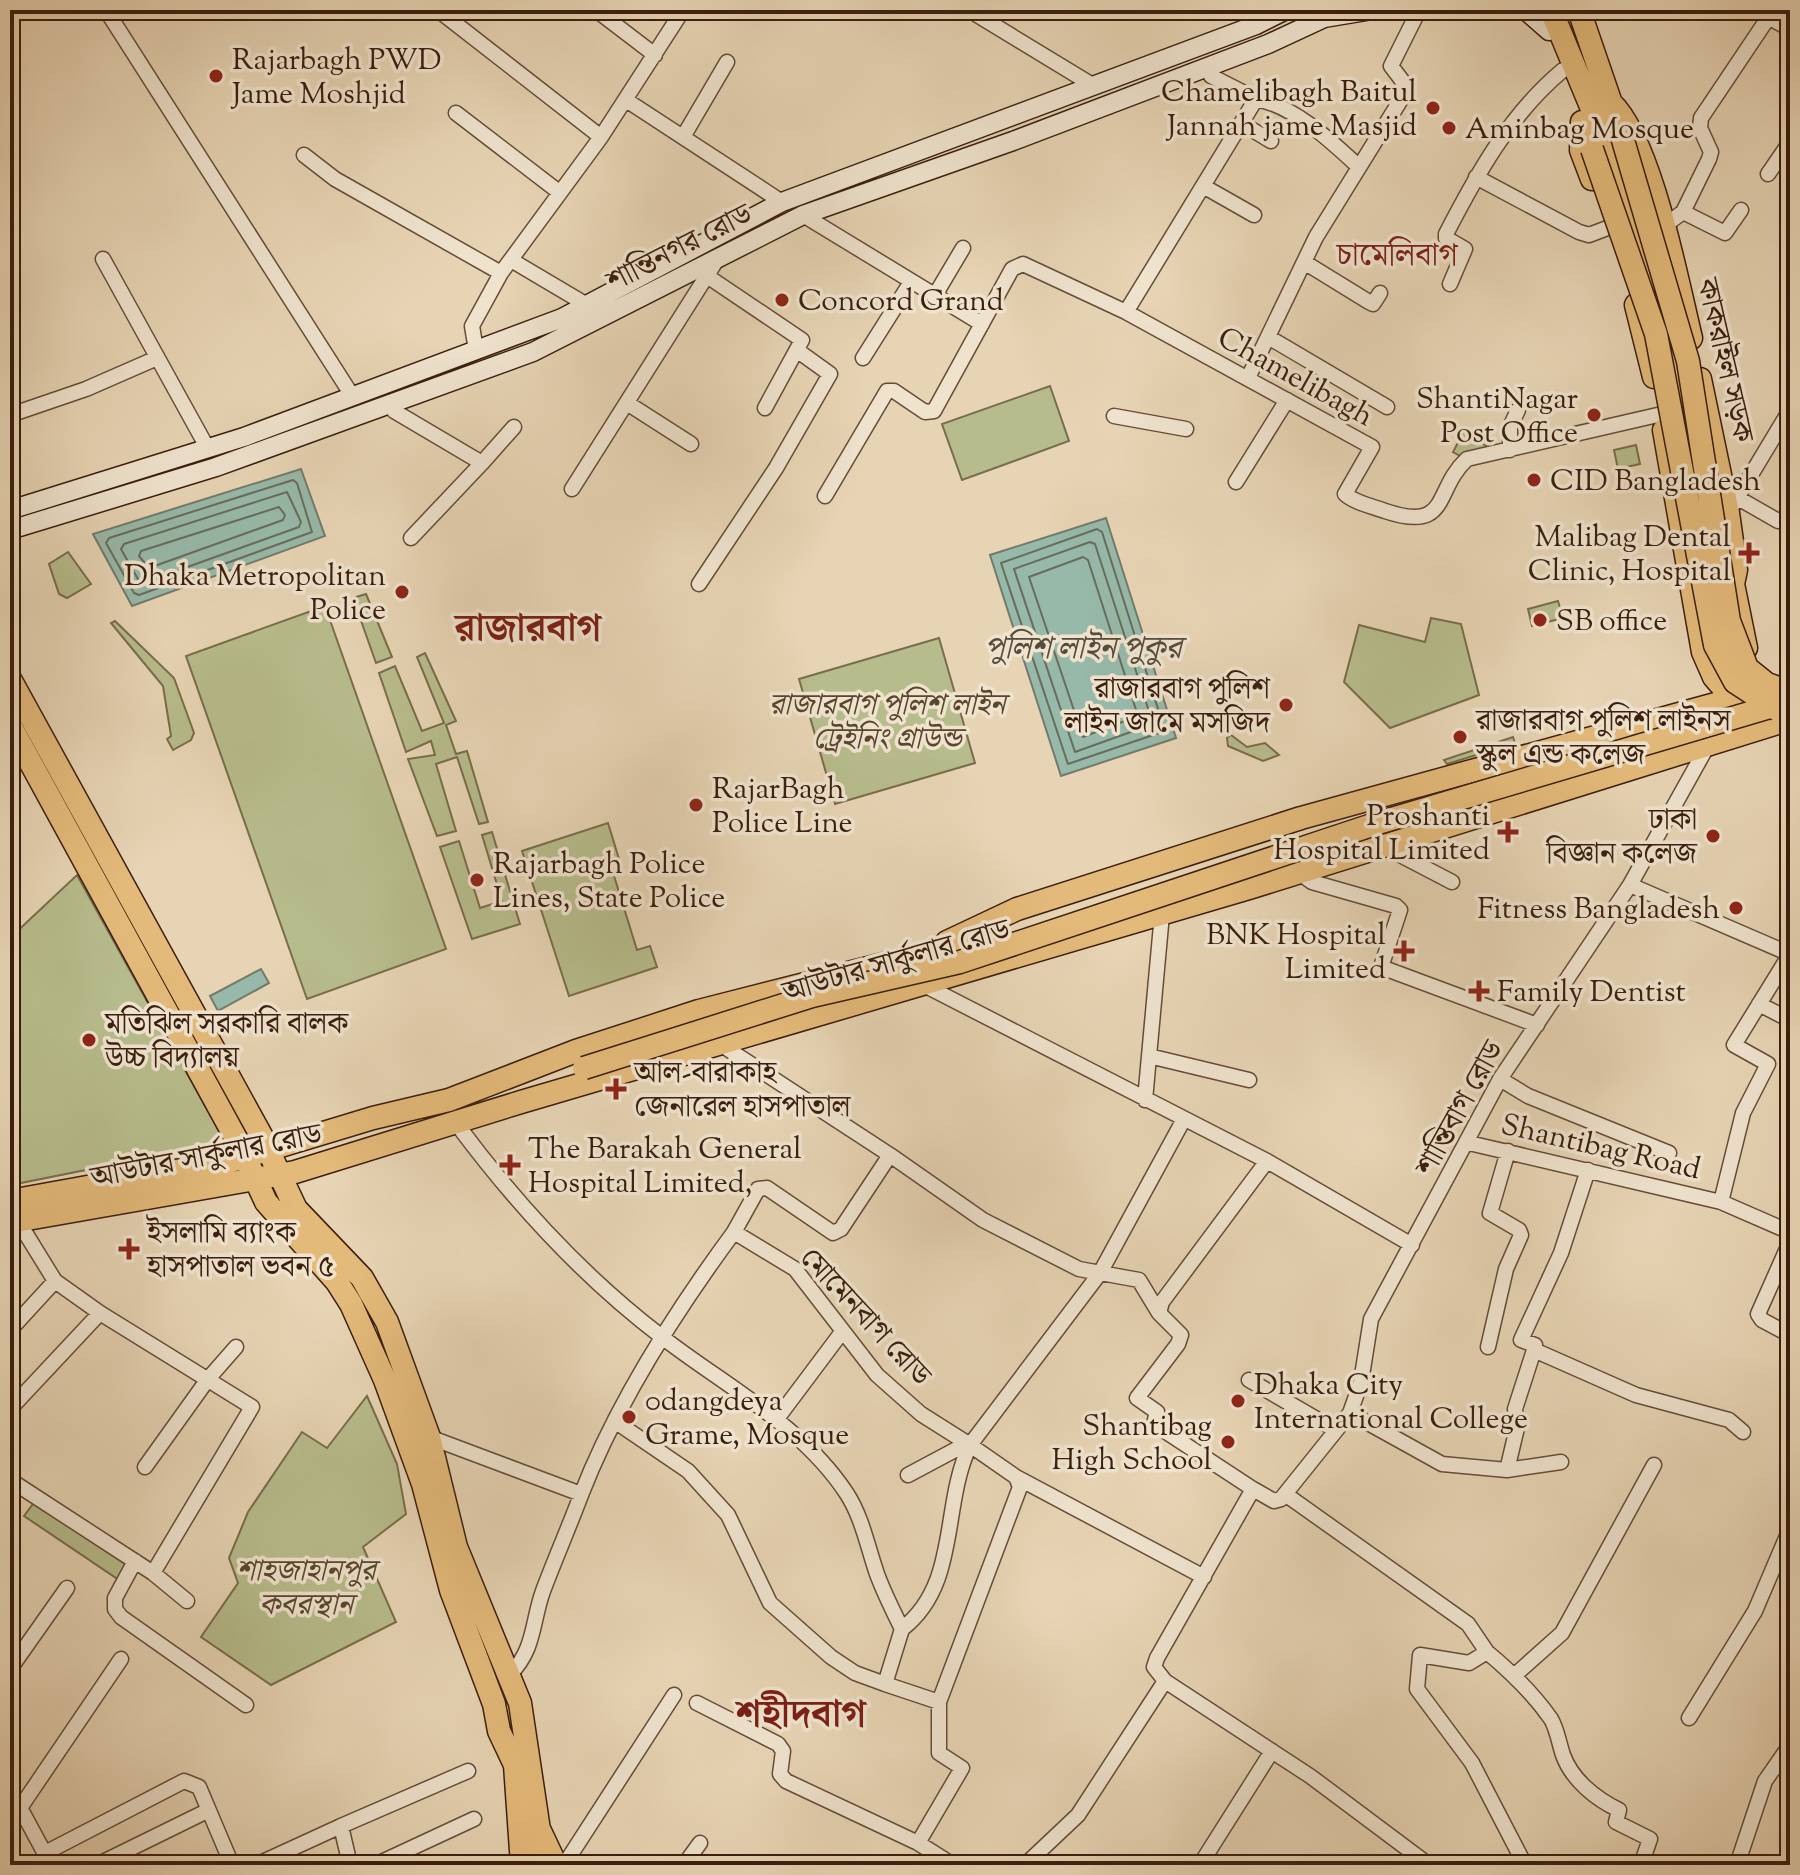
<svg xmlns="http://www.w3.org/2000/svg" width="1800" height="1875" font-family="'Sorts Mill Goudy','Noto Serif Bengali',serif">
  <rect width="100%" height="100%" fill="#e7d4b4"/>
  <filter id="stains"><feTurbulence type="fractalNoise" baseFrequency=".0025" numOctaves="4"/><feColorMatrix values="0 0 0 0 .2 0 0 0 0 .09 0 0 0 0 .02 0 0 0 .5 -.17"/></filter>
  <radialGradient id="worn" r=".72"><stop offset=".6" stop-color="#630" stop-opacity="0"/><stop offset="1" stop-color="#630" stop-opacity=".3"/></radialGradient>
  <path fill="#b7bc8c" stroke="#786d4d" stroke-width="2" d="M1050 386 1069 441 962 480 942 424Z
    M1465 429 1491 450 1460 456 1453 452Z
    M1636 445 1640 464 1618 469 1614 450Z
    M68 552 91 584 67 598 59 594 49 564Z
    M366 594 392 657 376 663 353 598Z
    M1558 601 1563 618 1532 626 1528 609Z
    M325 606 446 949 307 999 186 656Z
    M1431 618 1461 624 1479 695 1390 728 1344 682 1359 625 1425 642Z
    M115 621 174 678 194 733 191 740 173 750 167 739 171 736 163 686 111 623Z
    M939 638 975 763 835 804 799 679Z
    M425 653 456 721 446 725 456 754 467 751 488 822 479 824 457 757 436 764 456 831 437 836 408 759 435 755 431 741 406 752 379 673 395 666 422 731 444 723 417 657Z
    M1231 735 1247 747 1265 743 1279 755 1263 761 1228 746 1227 738Z
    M1513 737 1515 743 1447 764 1444 760Z
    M608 823 619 859 610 863 637 950 650 946 657 967 569 996 522 851Z
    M492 832 520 924 472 939 440 847 459 841 480 908 502 901 482 835Z
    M77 875 225 1142 16 1184 10 1157V938Z
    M367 1396 397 1464 406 1514 363 1547 396 1622 271 1685 201 1637 238 1583 229 1558 248 1512 302 1432 327 1448Z
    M36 1500 128 1566 119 1580 24 1516Z"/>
  <path fill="#97b9a9" stroke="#727b6b" stroke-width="2" d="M301 469 325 536 132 606 93 534Z
    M1106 518 1176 738 1061 776 990 555Z
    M261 969 269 983 218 1011 210 996Z"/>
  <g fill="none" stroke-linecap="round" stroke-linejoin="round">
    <path stroke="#686c5c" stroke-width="2" d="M293 480 297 483 312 532 139 595 134 593 106 543 109 538Z
      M287 492 301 522 299 527 143 583 139 581 121 549 124 544Z
      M279 507 285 515 283 520 149 568 139 556 141 551Z
      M1097 529 1102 532 1165 731 1068 764 1001 563Z
      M1090 542 1095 544 1153 724 1075 752 1014 569Z
      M1083 557 1088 560 1138 716 1083 737 1029 577Z"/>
    <g stroke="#654c38" stroke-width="17">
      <path id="minor" d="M106 10 353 397
        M438 10 601 137
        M596 10 655 55
        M969 10 1094 86
        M1755 10 1790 29
        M1256 99C1293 105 1332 142 1359 167
        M626 100 782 202
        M456 113 559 192
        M1241 123 1271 141
        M683 137 727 62
        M304 155 335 179 501 273
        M1768 174 1790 142
        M1476 177 1579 232 1589 235 1610 227
        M1203 186 1254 215
        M1683 212 1725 233 1741 210
        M803 215 982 324
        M1664 226 1683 212 1709 159 1711 152 1700 128 1701 118 1768 18
        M103 259 208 449
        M511 260 587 305
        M1304 262 1369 302 1373 304 1380 293
        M707 276 802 340 765 408
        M1450 284 1465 249 1446 238V234C1477 174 1510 114 1563 70
        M934 297 963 248
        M1126 312 1256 99 1211 76 1208 66
        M1270 338 1387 407
        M476 350 472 326 501 273 601 137 683 10
        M863 358 911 282
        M1248 378 1316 237 1405 93 1407 87 1391 66 1419 10
        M391 403 394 411 482 463 411 538
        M627 403 691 444
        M10 415 86 389 157 358
        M1114 416 1186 429
        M1510 450V427L1518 410
        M482 463 514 427
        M1236 482 1287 400
        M572 489 718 258
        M825 496 887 391H894L925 412 934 411 1012 269 1023 264 1126 312 1372 447 1345 494C1355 503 1372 506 1385 511 1451 533 1433 490 1467 459L1662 414
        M1738 498 1778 521
        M1728 513 1790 410
        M699 584 776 468 830 374 798 351
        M1383 846 1452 882
        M1298 872 1312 882 1396 906 1400 910 1381 967 1537 1025
        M1630 885 1790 954
        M1790 954 1734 1045 1768 1064 1743 1113 1721 1202 1790 1232
        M922 984 1267 1161 1412 1245
        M1759 1004 1790 1020
        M720 1044 890 1155
        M1149 1056 1249 1080
        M1500 1079 1528 1096 1669 1153
        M1145 1100 1162 914
        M456 1123C516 1204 582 1276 662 1337 725 1386 802 1425 847 1494 862 1517 868 1548 877 1574 884 1593 893 1611 902 1629L885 1684 939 1702 1020 1487 1016 1477 970 1445 1100 1273 1184 1119
        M1469 1143 1721 1202
        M18 1221 55 1281
        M1790 1242 1758 1314 1762 1320 1790 1335
        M10 1330 55 1281 100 1313 252 1407 153 1573 10 1480
        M1488 1347 1506 1269 1521 1235 1519 1230 1490 1213 1508 1151
        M1534 1350 1535 1345 1521 1340 1561 1253 1588 1170
        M1249 1380 1334 1429
        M10 1409 100 1313
        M1350 1413 1442 1464 1507 1470 1561 1462
        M776 1420 842 1332
        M616 1422 688 1471 728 1515 770 1603 831 1657 855 1673 885 1684
        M429 1437 581 1494
        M145 1467 208 1379 236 1347
        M1507 1470 1517 1428 1515 1409 1534 1350 1636 1395 1729 1420 1743 1432
        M908 1475 968 1443
        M1016 1477 1204 1577
        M1253 1489 1154 1424 1157 1412 1137 1398 1178 1344 1181 1335 1159 1313 1162 1302 1267 1161
        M1285 1494 1468 1624 1487 1652
        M135 1561 115 1598V1609L121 1617 246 1705
        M153 1573 187 1601
        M902 1629C960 1584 941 1506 970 1445L921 1414 877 1375 795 1269 734 1232 758 1189 767 1188 833 1233 841 1229 890 1155 983 1220 1079 1269 1139 1280 1159 1313
        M10 1669 67 1588
        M510 1674C535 1650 532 1621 543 1591 555 1559 569 1527 581 1495 617 1402 675 1312 734 1232
        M1515 1675 1562 1633 1654 1465
        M1165 1681 1310 1776 1429 1865
        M697 1703 778 1744 783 1751 780 1774 786 1781 918 1843 953 1865
        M1689 1718 1755 1611 1790 1529
        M10 1789 51 1865
        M20 1808 121 1659
        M918 1843 962 1768 939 1753V1702
        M45 1853 184 1781 199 1787 232 1865
        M566 1862 674 1695
        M97 1865 207 1811
        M256 1865 341 1826
        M350 1865 341 1826 468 1771
        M375 1865 474 1819
        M684 1865 700 1843
        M1025 1865 1078 1815 1165 1681 1154 1667 1157 1658 1253 1489 1274 1501 1281 1499 1350 1413 1361 1382 1371 1319 1500 1079 1630 885 1708 745
        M1200 1865 1272 1751
        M1525 1865 1472 1763 1417 1689 1420 1655 1469 1663 1487 1652C1511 1672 1533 1693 1551 1719 1557 1729 1559 1743 1563 1755 1572 1780 1596 1799 1619 1810L1616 1822 1650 1839 1641 1865
        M1737 1865 1765 1781 1790 1745"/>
    </g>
    <g stroke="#3a1e0e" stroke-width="21">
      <path id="secondary" d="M1525 10 1549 31
        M10 510 244 437 562 318 782 202 1256 25 1286 10
        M10 530 216 467 533 352 803 215 1013 141 1268 44 1324 18 1372 10"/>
    </g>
    <g stroke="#3a1e0e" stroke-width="25">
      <path id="primary" d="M1551 10 1597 121 1653 280 1693 459
        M1579 10 1615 115
        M1611 103C1651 141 1677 281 1691 338
        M1582 122 1581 150 1592 179
        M1636 305 1654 377
        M1700 379 1728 513 1736 570 1733 584 1746 648
        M1664 430 1703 652 1714 677 1741 708
        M10 679 262 1137 296 1209 362 1278 387 1322 429 1437 456 1547 520 1703 539 1830 538 1865
        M10 725 239 1144 266 1202 337 1282 351 1304 385 1380 423 1484 451 1590 494 1704 499 1731 515 1765 522 1865
        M947 942 1017 909 1301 818 1766 690
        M10 1201 231 1161 373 1118 449 1100 576 1051 699 1011 970 942
        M10 1222 295 1172 521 1102 1249 888 1790 719
        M540 1831 556 1865"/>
    </g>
    <use href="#minor" stroke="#efe3ce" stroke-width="14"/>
    <use href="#secondary" stroke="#efe3ce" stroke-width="18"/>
    <use href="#primary" stroke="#e4ba7a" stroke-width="22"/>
    <g stroke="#3a1e0e" stroke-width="25" stroke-linecap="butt">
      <path id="primary-bridge" d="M1620 130 1688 361 1729 621 1747 668 1767 684 1790 692
        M1592 149 1656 334 1715 645 1735 682 1778 710
        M584 1068 812 996 960 962 1378 823 1790 701"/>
    </g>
    <use href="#primary-bridge" stroke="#e4ba7a" stroke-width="22"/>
  </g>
  <g fill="#8f2418" stroke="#efe3ce" stroke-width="3">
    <circle cx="216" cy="76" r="8"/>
    <circle cx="1433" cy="108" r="8"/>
    <circle cx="1449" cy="128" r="8"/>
    <circle cx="782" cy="300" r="8"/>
    <circle cx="1594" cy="415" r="8"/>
    <circle cx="1534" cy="480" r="8"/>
    <path d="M1745 541h8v8h8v8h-8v8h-8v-8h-8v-8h8z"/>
    <circle cx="402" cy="592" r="8"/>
    <circle cx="1540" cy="620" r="8"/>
    <circle cx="1286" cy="705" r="8"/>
    <circle cx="1460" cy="737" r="8"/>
    <circle cx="696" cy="805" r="8"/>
    <path d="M1504 820h8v8h8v8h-8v8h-8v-8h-8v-8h8z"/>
    <circle cx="1713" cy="836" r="8"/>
    <circle cx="477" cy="880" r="8"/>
    <circle cx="1736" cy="908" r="8"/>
    <path d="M1400 939h8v8h8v8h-8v8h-8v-8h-8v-8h8z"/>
    <path d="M1475 979h8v8h8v8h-8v8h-8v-8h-8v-8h8z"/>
    <circle cx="89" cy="1040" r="8"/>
    <path d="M612 1077h8v8h8v8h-8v8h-8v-8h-8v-8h8z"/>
    <path d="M506 1153h8v8h8v8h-8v8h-8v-8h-8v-8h8z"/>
    <path d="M125 1237h8v8h8v8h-8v8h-8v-8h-8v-8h8z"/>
    <circle cx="1238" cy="1401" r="8"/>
    <circle cx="629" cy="1417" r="8"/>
    <circle cx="1228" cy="1442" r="8"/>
  </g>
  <g text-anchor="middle" stroke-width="7" stroke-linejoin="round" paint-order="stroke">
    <g font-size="30" fill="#3a1e0e" stroke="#efe3ce" text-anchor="start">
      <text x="232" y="69">Rajarbagh PWD<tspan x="232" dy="34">Jame Moshjid</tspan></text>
      <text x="1417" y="101" text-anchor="end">Chamelibagh Baitul<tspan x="1417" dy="34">Jannah jame Masjid</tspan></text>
      <text x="1465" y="138">Aminbag Mosque</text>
      <text x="798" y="310">Concord Grand</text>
      <text x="1578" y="408" text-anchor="end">ShantiNagar<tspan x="1578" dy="34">Post Office</tspan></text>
      <text x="1550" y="490">CID Bangladesh</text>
      <text x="1731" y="546" text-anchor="end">Malibag Dental<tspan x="1731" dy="34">Clinic, Hospital</tspan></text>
      <text x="386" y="585" text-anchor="end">Dhaka Metropolitan<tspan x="386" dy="34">Police</tspan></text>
      <text x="1556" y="630">SB office</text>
      <text x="1270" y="698" text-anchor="end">রাজারবাগ পুলিশ<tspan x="1270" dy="34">লাইন জামে মসজিদ</tspan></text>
      <text x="1476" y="730">রাজারবাগ পুলিশ লাইনস<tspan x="1476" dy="34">স্কুল এন্ড কলেজ</tspan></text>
      <text x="712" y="798">RajarBagh<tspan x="712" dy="34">Police Line</tspan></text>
      <text x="1490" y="825" text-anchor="end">Proshanti<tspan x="1490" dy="34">Hospital Limited</tspan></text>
      <text x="1697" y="829" text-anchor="end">ঢাকা<tspan x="1697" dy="34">বিজ্ঞান কলেজ</tspan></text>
      <text x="493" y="873">Rajarbagh Police<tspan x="493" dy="34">Lines, State Police</tspan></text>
      <text x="1720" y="918" text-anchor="end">Fitness Bangladesh</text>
      <text x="1386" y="944" text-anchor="end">BNK Hospital<tspan x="1386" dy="34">Limited</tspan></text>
      <text x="1497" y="1001">Family Dentist</text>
      <text x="105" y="1033">মতিঝিল সরকারি বালক<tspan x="105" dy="34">উচ্চ বিদ্যালয়</tspan></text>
      <text x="634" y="1082">আল-বারাকাহ<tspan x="634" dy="34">জেনারেল হাসপাতাল</tspan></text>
      <text x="528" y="1158">The Barakah General<tspan x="528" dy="34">Hospital Limited,</tspan></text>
      <text x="147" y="1242">ইসলামি ব্যাংক<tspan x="147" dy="34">হাসপাতাল ভবন ৫</tspan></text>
      <text x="1254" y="1394">Dhaka City<tspan x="1254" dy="34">International College</tspan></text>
      <text x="645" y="1410">0dangdeya<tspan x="645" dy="34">Grame, Mosque</tspan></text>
      <text x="1212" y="1435" text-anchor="end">Shantibag<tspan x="1212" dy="34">High School</tspan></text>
    </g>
    <g font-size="30" fill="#3a1e0e" stroke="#efe3ce">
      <text transform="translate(679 247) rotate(-27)" y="10">শান্তিনগর রোড</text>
      <text transform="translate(1726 360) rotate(77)" y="10">কাকরাইল সড়ক</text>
      <text transform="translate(1296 376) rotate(29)" y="10">Chamelibagh</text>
      <text transform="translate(896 960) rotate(-16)" y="10">আউটার সার্কুলার রোড</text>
      <text transform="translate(1459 1108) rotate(-61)" y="10">শান্তিবাগ রোড</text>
      <text transform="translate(1601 1146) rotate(13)" y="10">Shantibag Road</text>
      <text transform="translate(206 1155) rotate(-11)" y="10">আউটার সার্কুলার রোড</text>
      <text transform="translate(866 1316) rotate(47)" y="10">মোমেনবাগ রোড</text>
    </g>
    <g font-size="30" font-style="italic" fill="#59462e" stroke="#efe3ce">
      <text x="887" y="714">রাজারবাগ পুলিশ লাইন<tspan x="887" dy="34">ট্রেইনিং গ্রাউন্ড</tspan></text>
      <text x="306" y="1580">শাহজাহানপুর<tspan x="306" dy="34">কবরস্থান</tspan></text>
    </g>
    <g font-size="32" fill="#7a1f14" stroke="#efe3ce">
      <text x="1397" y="265">চামেলিবাগ</text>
    </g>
    <g font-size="32" font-style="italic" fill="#564c3c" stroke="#efe3ce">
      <text x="1083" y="658">পুলিশ লাইন পুকুর</text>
    </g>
    <g font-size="38" font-weight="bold" fill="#7a1f14" stroke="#efe3ce">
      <text x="528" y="640">রাজারবাগ</text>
      <text x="801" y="1726">শহীদবাগ</text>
    </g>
  </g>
  <rect width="1800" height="1875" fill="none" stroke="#e7d4b4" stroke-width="40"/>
  <rect x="12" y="12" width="1776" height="1851" fill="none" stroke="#3a1e0e" stroke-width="4"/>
  <rect x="20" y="20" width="1760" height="1835" fill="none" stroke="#3a1e0e" stroke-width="2"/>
  <rect width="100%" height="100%" filter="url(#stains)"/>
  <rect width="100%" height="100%" fill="url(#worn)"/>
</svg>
